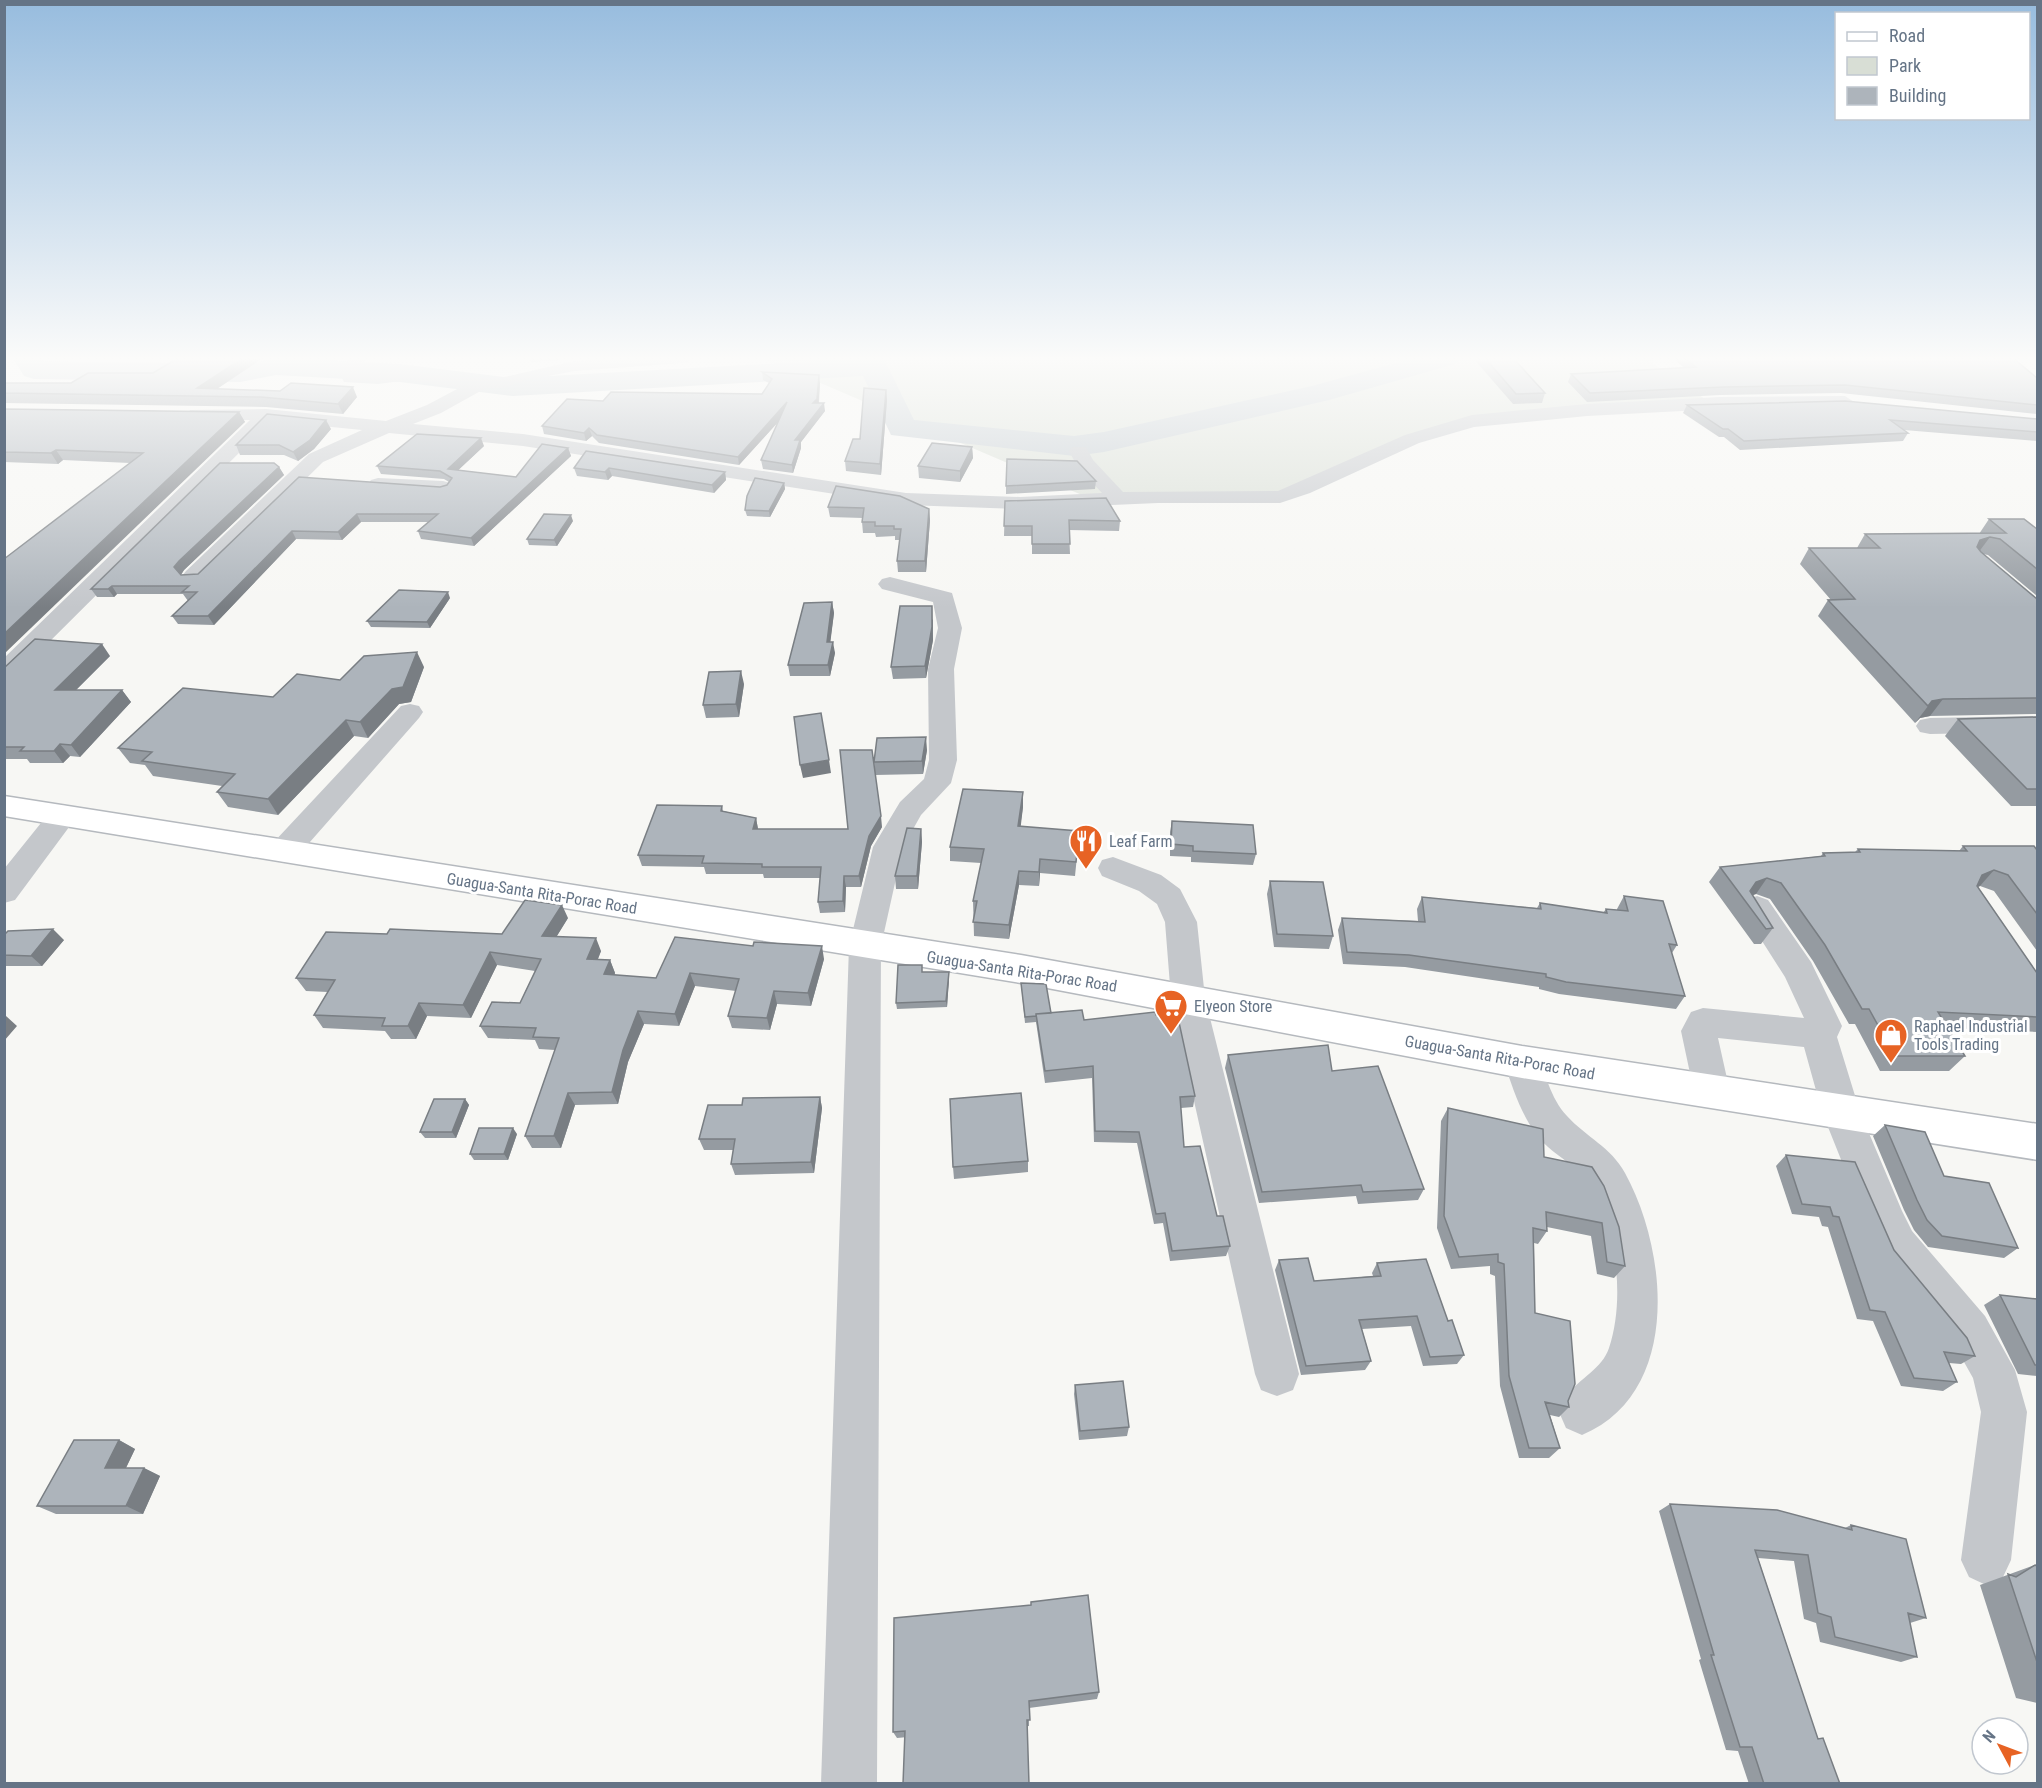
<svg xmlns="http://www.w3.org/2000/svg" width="2042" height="1788" font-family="'Roboto Condensed',sans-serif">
  <rect width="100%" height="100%" fill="#f7f7f4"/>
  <path fill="#d8ded5" d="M762 358H1656L1651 362 1705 399 1468 420 1279 493 1082 495Z"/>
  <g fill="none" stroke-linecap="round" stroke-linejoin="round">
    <path fill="#bfc8ce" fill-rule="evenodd" d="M13 358H41L43 361 240 364 283 358 400 364 513 378 873 358 883 361 888 367 914 420 1074 436 1104 432 1312 386 1414 358H1459L1455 364 1329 400 1104 452 1074 456 891 435 863 376 513 396 400 382 276 375 240 382 34 379 24 376Z"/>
    <g stroke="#b5b9be" stroke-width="3">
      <path id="major" d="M4 796 1021 955 1522 1046 2038 1124V1160L1522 1078 1021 983 4 816Z"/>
    </g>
    <path fill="#c4c7cb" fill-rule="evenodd" d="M349 358H366L357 373 409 370 450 378H500L574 361 691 358 689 362 683 363 574 371 522 381 503 388H486L441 413 413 424 523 434 906 493 1020 497 1102 493 1077 466 1069 451 1072 447H1086L1093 460 1123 492 1278 491 1405 435 1472 415 1587 404 1720 397 1845 396 1854 402 1845 408 1720 409 1587 416 1474 427 1419 443 1310 493 1280 503H1158L1020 509 906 505 523 446 389 433 323 462 202 581H186L182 576 186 571 309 454 362 430 271 421 13 678 4 681V658L250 420H197L190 418 188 414 190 410 266 409 386 421 427 405 459 388 409 380 378 384 344 382 339 372Z
      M378 478 443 481 450 483 453 487 450 491 443 493 371 488 368 484 371 480Z
      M890 577 952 593 962 628 954 669 957 760 951 783 921 815 903 847 881 946 877 1784H821L849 946 873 847 900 802 924 779 929 760 928 669 938 628 933 602 882 589 878 584 882 579Z
      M410 704 419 706 423 712 419 718 295 859 284 862 273 859 269 851 273 843 401 706Z
      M2038 716V732L1930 734 1920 732 1916 726 1920 720 1930 718Z
      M63 805 73 808 78 815 15 900 4 903V869L53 808Z
      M1113 857 1161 875 1180 889 1197 922 1205 998 1299 1374 1293 1390 1277 1396 1261 1390 1255 1374 1171 998 1165 922 1157 904 1139 891 1102 876 1098 868 1102 860Z
      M1757 896 1768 900 1811 962 1842 1026 1837 1037 1860 1112 1902 1211 1912 1231 1985 1316 2015 1370 2027 1412 2011 1560 2003 1577 1986 1585 1969 1577 1961 1560 1981 1412 1973 1378 1955 1346 1884 1259 1866 1222 1822 1112 1804 1047 1718 1038 1730 1092 1725 1103 1712 1108 1699 1103 1694 1092 1681 1031 1691 1012 1703 1008 1804 1018 1785 977 1741 908 1746 900Z
      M1522 1047 1535 1051C1546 1073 1550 1098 1567 1116 1586 1137 1611 1147 1625 1173 1668 1251 1682 1393 1582 1435L1566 1428 1559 1412C1562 1407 1563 1400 1567 1395 1580 1378 1602 1369 1609 1348 1626 1297 1616 1223 1586 1180 1576 1166 1560 1158 1548 1147 1524 1125 1514 1092 1504 1062L1509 1051Z"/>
    <use href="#major" fill="#fff" fill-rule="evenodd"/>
  </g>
  <path fill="#959ba1" d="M178 358H263L217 389 357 397 343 414 266 407 4 403V383H71L153 373Z
    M529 358H560L559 360 531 362Z
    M1473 358H1513L1545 393 1542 403 1513 404Z
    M1676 358H2013L2037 378V414L1841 393 1720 395 1587 402 1568 382 1571 374 1684 368 1675 360Z
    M762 372 820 383 819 403 825 411 801 442V448L793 473 763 469 761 460 779 421 739 465 599 443 592 436 586 441 544 434 542 426 603 401 762 394 769 383 763 380Z
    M886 390 887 400 881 475 846 471 845 461 860 439Z
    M1687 405 2037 419V441L1904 430 1908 433 1903 441 1740 450 1724 437H1719L1683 413Z
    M4 409 239 412 245 422 130 463 63 460 58 464 4 462Z
    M331 429 314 449 298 461 284 455H240L236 445Z
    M484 446 458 470 516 477 568 448 571 456 474 546 421 539 418 531 428 522H361L342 540 296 539 214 625 178 624 172 616 188 601 183 594H117L114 597H97L91 589 279 467 284 475 184 570 181 575 198 574 299 477 440 487 447 485 449 482 444 479 381 474 377 466Z
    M972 447 973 458 960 482 919 478 918 466Z
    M586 451 725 472 726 480 714 493 612 476 608 480 577 476 574 468Z
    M1096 481 1095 489 1006 494V486Z
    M784 483 785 489 770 517 747 516 745 510Z
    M1005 501 1120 521 1119 531 1069 530 1070 554H1032V536H1004Z
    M828 507 929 509 930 520 926 572H898L897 561 900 540H895V536L876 537 875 533H863L862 522 863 518 830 517Z
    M1989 519 2037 529V596L1988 555 1983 554 2037 599V714L1930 716 1920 718 1915 723 1818 616 1828 600H1831L1800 564 1809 548H1857L1865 534H1979Z
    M573 521 557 546 529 545 527 539Z
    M450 598 430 628 371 627 367 621Z
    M832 602 834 613 830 642 835 653 830 676H790L788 665Z
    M933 619V640L926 678 893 679 891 667Z
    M110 656 76 690H122L131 702 80 757 70 756 63 763H30L27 759H4V668Z
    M424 667 411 702 399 704 368 738 354 736 278 815 228 807 217 792 222 786 153 776 145 765 130 763 118 748 273 697Z
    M744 684 739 717 706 718 703 705Z
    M2037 717V806H2011L1945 736 1958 719Z
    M927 750 923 774 875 775 874 762Z
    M1023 792V807L1020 827 1078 846 1075 876 1040 873 1039 886 1019 885 1009 939 974 936 973 901 981 863 950 861V847Z
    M722 806 723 811 756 818 758 829H848L882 827 871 846 861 887H846L845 912 820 913 818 902 820 878H764L763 874H706L704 867 642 866 638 855Z
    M1172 821 1256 854 1253 865 1191 862V857L1170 856V832Z
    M921 829 922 842 918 889H896L895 876Z
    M1963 846 2037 850V951L1994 891 1980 886 1978 887 2037 973V1032L1948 1028 1965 1056 1949 1071H1880L1855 1024H1849L1813 961 1770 899 1756 894 1752 895 1773 928 1761 944H1754L1709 882 1720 867 1821 856 1823 853 1855 852 1858 849 1959 851Z
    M1270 881 1333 936 1329 949 1274 947 1267 894Z
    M1624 896 1677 945 1672 953 1685 996 1676 1009 1559 994 1539 989V987L1405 967 1343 964 1338 930 1342 918 1418 921 1417 909 1422 897 1537 908 1540 903 1603 913 1606 909 1617 910V909Z
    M568 918 556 937 601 951 598 959 610 960 615 973 614 975 656 978 675 937 824 959 811 1006 777 1004 770 1030 732 1028 728 1016 736 991 695 986 679 1026 644 1024 628 1062 618 1104 575 1105 561 1148H532L525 1136 555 1050 539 1049 535 1040 488 1038 480 1026 520 1003 535 971 497 965 471 1018 427 1016 416 1039H391L385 1031 323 1028 314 1015 328 992 306 991 296 978 387 934H502Z
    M4 935 64 940 42 966H4Z
    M949 972V979L947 1007 897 1009 896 1003Z
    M1021 983 1051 1013 1084 1020 1156 1015 1195 1096 1193 1107 1181 1108 1184 1147 1230 1246 1226 1256 1170 1261 1163 1223 1154 1224 1137 1143 1094 1142 1092 1078 1045 1083 1036 1022 1025 1023Z
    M1228 1055 1332 1071 1424 1189 1418 1200 1358 1204 1356 1196 1259 1203 1225 1068Z
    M820 1097 822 1108 814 1173 735 1175 731 1164 733 1150H704L699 1139 742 1105Z
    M465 1099 469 1105 456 1138H425L420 1132Z
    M1448 1108 1544 1157 1592 1167 1625 1266 1614 1278 1597 1274 1591 1236 1547 1227V1231L1538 1244 1534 1243 1535 1313 1569 1407 1559 1417 1550 1415 1560 1448 1549 1458H1519L1500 1386 1495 1276 1490 1274V1266L1451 1269 1437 1228 1441 1121Z
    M1885 1125 1944 1176 2018 1248 2004 1258 1928 1247 1914 1230 1904 1210 1873 1136Z
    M517 1134 508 1160H474L470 1154Z
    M1786 1155 1894 1250 1975 1356 1961 1364 1949 1363 1957 1382 1943 1391 1901 1386 1873 1321 1857 1319 1828 1227 1822 1226 1819 1217 1792 1214 1776 1166Z
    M1028 1161V1172L954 1179 953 1167Z
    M1279 1260 1314 1281 1373 1276 1372 1273 1377 1263 1448 1321 1464 1355 1457 1364 1423 1366 1411 1326 1362 1329 1371 1361 1365 1370 1301 1375 1275 1270Z
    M2000 1295 2037 1299V1376L2018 1374 1984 1305Z
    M1075 1385 1129 1427 1127 1436 1079 1440 1074 1394Z
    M119 1440 135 1449 126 1468H144L160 1476 143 1514H56L37 1506Z
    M1670 1504 1845 1528 1851 1525 1926 1618 1910 1623 1917 1657 1901 1662 1820 1642 1816 1623 1804 1619 1794 1561 1758 1558 1818 1739 1840 1784H1749L1738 1751 1726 1750 1699 1660 1701 1659 1659 1511Z
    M2035 1565 2037 1566V1703L2016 1698 1980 1585Z
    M894 1618 1099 1692 1097 1699 1029 1708V1726L897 1738 893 1732Z"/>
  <path fill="#797e83" d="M243 358H263L206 396 197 388Z
    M819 375 820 383 818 407 813 403Z
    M353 387 357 397 343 414 338 404Z
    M886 390 887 400 881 475 880 464Z
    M787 402 789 410 739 465 738 457Z
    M824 403 825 411 801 442V448L793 473 792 465 795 440Z
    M239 412 245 422 4 654V634Z
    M326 420 331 429 314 449 298 461 293 452Z
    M589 428 592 436 586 441 584 433Z
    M481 438 484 446 451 477 448 469Z
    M972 447 973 458 960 482V471Z
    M568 448 571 456 474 546 471 538Z
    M56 450 63 460 58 464 51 453Z
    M279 467 284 475 184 570 180 576 174 567 179 561Z
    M609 468 612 476 608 480 605 472Z
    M725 472 726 480 714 493 712 485Z
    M784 483 785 489 770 517 769 511Z
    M929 509 930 520 926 572 925 561Z
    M357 514 361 522 342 540 338 532Z
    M571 515 573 521 557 546 554 540Z
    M292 531 296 539 214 625 208 616Z
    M1990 537 1978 553 1969 556 1980 540Z
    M112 586 117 594 114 597 108 589Z
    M448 592 450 598 430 628 427 622Z
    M832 602 834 613 829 653 827 642Z
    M932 606 933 640 926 678 925 666Z
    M833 642 835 653 830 676 828 665Z
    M102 644 110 656 65 701 55 690Z
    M417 652 424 667 411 702 399 704 368 738 360 722Z
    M741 671 744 684 739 717 736 704Z
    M122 690 131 702 80 757 71 745Z
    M1943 699 1930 716 1920 718 1915 723 1932 701Z
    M346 720 354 736 278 815 268 799Z
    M926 737 927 750 923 774 922 761Z
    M60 744 70 756 63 763 54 751Z
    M829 760 831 773 803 778 800 765Z
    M1023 792V807L1019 841 1018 826Z
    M881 816 882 827 871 846 861 887 859 876 869 836Z
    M756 818 758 829 755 840 753 829Z
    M921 829 922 842 918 889 917 876Z
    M1040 859V873L1039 886V872Z
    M1994 870 1980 886 1968 891 1982 875Z
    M1019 871V885L1009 939V925Z
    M844 876 846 887 845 912 843 901Z
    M1767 878 1756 894 1745 898 1756 882Z
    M562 905 568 918 549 949 542 936Z
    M53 929 64 940 42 966 31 956Z
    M596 938 601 951 593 971 587 959Z
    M822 946 824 959 811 1006 808 993Z
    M490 952 497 965 471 1018 463 1005Z
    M610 960 615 973 610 986 604 974Z
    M949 972V979L947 1007 946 1001Z
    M690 973 695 986 679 1026 675 1014Z
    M774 991 777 1004 770 1030 767 1018Z
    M419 1003 427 1016 416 1039 408 1026Z
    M638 1011 644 1024 628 1062 618 1104 612 1092 623 1050Z
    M6 1016 17 1026 4 1041V1018Z
    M568 1093 575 1105 561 1148 554 1136Z
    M820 1097 822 1108 814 1173 811 1162Z
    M465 1099 469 1105 456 1138 452 1132Z
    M513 1128 517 1134 508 1160 504 1154Z
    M119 1440 135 1449 122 1476 105 1468Z
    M144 1468 160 1476 143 1514 126 1506Z"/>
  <path fill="#adb4bb" stroke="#797e83" stroke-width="1.5" d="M178 358H243L197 388 280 391 291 383 353 387 338 404 261 397 4 393V383H71L88 373H153Z
    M1485 358H1513L1545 393 1516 394Z
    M1685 358H2013L2037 378V405L1845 385 1724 387 1590 393 1571 374 1696 367Z
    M762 372 819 375 817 399 813 403H824L795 440H800L792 465 761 460 787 402 738 457 597 435 589 428 584 433 542 426 567 399 603 401 611 392 762 394 772 379Z
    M864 388 886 390 880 464 845 461 853 439H860Z
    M1845 401 2037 419V432L1890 420 1908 433 1744 441 1728 429H1723L1687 405Z
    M4 409 239 412 4 634V559L143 453 56 450 51 453 4 452Z
    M267 414 326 420 310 440 293 452 279 445H236Z
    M417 434 481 438 448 469 516 477 542 444 568 448 471 538 418 531 438 514H357L338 532 292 531 208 616H172L197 592H182L189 586H112L108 589H91L220 463H274L279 467 179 561 174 567 181 575 198 574 299 477 440 487 447 485 452 478 440 471 377 466Z
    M932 443 972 447 960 471 918 466Z
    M586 451 725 472 712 485 609 468 605 472 574 468Z
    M1007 459 1077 461 1096 481 1006 486Z
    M755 478 784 483 769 511 745 510 747 496Z
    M836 486 900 496 929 509 925 561H897L901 529H894V526H875V522H862L864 508 828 507Z
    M1106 498 1120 521 1069 520 1070 544H1032V526H1004L1005 501Z
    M544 514 571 515 554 540 527 539Z
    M1989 519H2024L2037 529V569L2000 539 1990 537 1980 540 1977 547 1981 552 2037 599V698L1943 699 1932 701 1928 706 1828 600 1855 599 1809 548H1880L1865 534 2006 533Z
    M399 590 448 592 427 622 367 621Z
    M832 602 827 642H833L828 665H788L804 603Z
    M900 606H932V627L925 666 891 667Z
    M35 639 102 644 55 690H122L71 745 60 744 54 751H20L24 747H4V668Z
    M417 652 403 687 392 689 360 722 346 720 268 799 217 792 235 774 142 761 152 752 118 748 183 688 273 697 297 674 340 680 364 656Z
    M741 671 736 704 703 705 709 672Z
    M821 713 829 760 800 765 794 717Z
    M2037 717V789H2027L1958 719Z
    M926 737 922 761 874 762 877 738Z
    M840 750H872L881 816 869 836 859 876H844L843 901 818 902 821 867H762V864L702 863 704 856 638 855 657 805 722 806 721 811 756 818 753 829H848Z
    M963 789 1023 792 1018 826 1079 831 1076 862 1040 859 1039 872 1019 871 1009 925 973 922 977 901H973L984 849 950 847Z
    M1172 821 1253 825 1256 854 1193 851V846L1171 844Z
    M907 828 921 829 917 876H895Z
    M1963 846H2034L2037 850V914L2008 875 1994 870 1982 875 1977 886 2037 973V1017L1938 1012 1965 1056H1895L1869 1009H1862L1825 945 1781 883 1767 878 1756 882 1750 891 1773 928 1766 929 1720 867 1825 856 1823 853 1860 852 1858 849 1967 851Z
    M1270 881 1323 882 1333 936 1277 934Z
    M1624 896 1663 901 1677 945 1669 944 1685 996 1566 982 1546 977V974L1409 955 1347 952 1342 918 1425 922 1422 897 1541 909 1540 903 1607 913 1606 909 1628 911Z
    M525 900 562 905 542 936 596 938 587 959 610 960 604 974 656 978 675 937 753 946 754 942 822 946 808 993 774 991 767 1018 728 1016 739 979 690 973 675 1014 638 1011 623 1050 612 1092 568 1093 554 1136H525L559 1038 533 1037 536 1028 480 1026 492 1002 520 1003 541 959 490 952 463 1005 419 1003 408 1026H382L385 1018 314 1015 335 980 296 978 326 932 387 934 390 929 502 934Z
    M53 929 31 956 4 955V935L8 931Z
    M898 965H922V972H949L946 1001 896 1003Z
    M1021 983 1046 984 1051 1013 1036 1014V1016L1025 1017Z
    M1082 1010 1084 1020 1155 1012 1156 1015 1177 1013 1195 1096 1180 1097 1184 1147 1200 1146 1217 1216H1223L1230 1246 1172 1251 1165 1213 1156 1214 1139 1132 1095 1131 1093 1066 1045 1071 1036 1014Z
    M1328 1045 1332 1071 1378 1066 1424 1189 1363 1192 1361 1185 1262 1192 1228 1055Z
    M1021 1093 1028 1161 953 1167 950 1099Z
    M820 1097 811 1162 731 1164 735 1139H699L708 1105H742L743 1098Z
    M434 1099H465L452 1132H420Z
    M1448 1108 1543 1129 1544 1157 1592 1167 1604 1186 1619 1227 1625 1266 1607 1262 1602 1223 1546 1212 1547 1231 1533 1228 1535 1313 1570 1321 1575 1384 1568 1401 1569 1407 1545 1402 1560 1448H1529L1509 1376 1504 1264 1498 1262V1254L1459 1257 1444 1216Z
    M1885 1125 1925 1132 1944 1176 1989 1183 2018 1248 1942 1236 1927 1220 1917 1200Z
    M479 1128H513L504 1154H470Z
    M1786 1155 1855 1162 1894 1250 1967 1338 1975 1356 1944 1352 1957 1382 1914 1378 1885 1312 1870 1310 1839 1217 1833 1216 1830 1207 1802 1204Z
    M1308 1258 1314 1281 1381 1276 1377 1263 1426 1259 1448 1321 1452 1320 1464 1355 1430 1357 1417 1316 1359 1320 1371 1361 1306 1366 1279 1260Z
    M2000 1295 2037 1299V1365H2035Z
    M1123 1381 1129 1427 1080 1431 1075 1385Z
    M74 1440H119L105 1468H144L126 1506H37Z
    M1670 1504 1777 1510 1852 1530 1851 1525 1906 1539 1926 1618 1908 1613 1917 1657 1835 1637 1831 1617 1818 1613 1808 1555 1755 1550 1818 1739 1823 1738 1840 1784H1764L1752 1747H1740L1711 1655H1714Z
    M2035 1565 2037 1566V1662L2008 1574 2016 1577Z
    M1088 1595 1099 1692 1029 1701 1030 1720H1027L1029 1784H903L905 1731 893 1732 894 1618 1031 1605V1602Z"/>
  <linearGradient id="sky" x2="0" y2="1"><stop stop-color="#97bcde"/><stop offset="0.59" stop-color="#fbfbfa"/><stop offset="1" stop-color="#fbfbfa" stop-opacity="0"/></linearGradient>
  <rect width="2042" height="608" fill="url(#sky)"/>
  <defs>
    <g id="restaurant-pin" transform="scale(1.725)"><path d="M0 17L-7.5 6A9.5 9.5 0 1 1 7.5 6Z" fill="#e76324" stroke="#fff"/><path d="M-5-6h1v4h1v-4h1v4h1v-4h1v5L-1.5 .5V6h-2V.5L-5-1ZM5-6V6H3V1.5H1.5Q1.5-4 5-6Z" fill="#fff"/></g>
    <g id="supermarket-pin" transform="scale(1.725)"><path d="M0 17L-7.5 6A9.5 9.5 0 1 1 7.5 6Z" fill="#e76324" stroke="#fff"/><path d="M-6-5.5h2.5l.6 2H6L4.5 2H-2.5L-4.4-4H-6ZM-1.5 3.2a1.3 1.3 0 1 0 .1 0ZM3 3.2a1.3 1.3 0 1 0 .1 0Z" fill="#fff"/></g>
    <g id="shop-pin" transform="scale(1.725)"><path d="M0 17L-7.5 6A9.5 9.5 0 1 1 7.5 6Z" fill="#e76324" stroke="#fff"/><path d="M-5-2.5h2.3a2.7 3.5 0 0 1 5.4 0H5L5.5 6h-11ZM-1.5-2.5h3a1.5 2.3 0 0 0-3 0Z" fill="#fff"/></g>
  </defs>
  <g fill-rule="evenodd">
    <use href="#restaurant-pin" x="1086" y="841"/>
    <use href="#supermarket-pin" x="1171" y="1006"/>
    <use href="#shop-pin" x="1891" y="1035"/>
  </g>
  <g text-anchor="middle" stroke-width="6" stroke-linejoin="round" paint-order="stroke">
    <g font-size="16" fill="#657486" stroke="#fff" text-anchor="start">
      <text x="1109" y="847">Leaf Farm</text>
      <text x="1194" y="1012">Elyeon Store</text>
      <text x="1914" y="1032">Raphael Industrial<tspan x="1914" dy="18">Tools Trading</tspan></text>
    </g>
    <g font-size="16" fill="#657486" stroke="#fff">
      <text transform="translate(542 893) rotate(9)" y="6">Guagua-Santa Rita-Porac Road</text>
      <text transform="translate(1022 971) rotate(9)" y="6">Guagua-Santa Rita-Porac Road</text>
      <text transform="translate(1500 1057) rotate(10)" y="6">Guagua-Santa Rita-Porac Road</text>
    </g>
  </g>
  <rect width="2042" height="1788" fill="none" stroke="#657486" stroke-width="12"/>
  <rect x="1835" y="12" width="195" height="108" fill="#ffffff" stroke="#c1c7cf" stroke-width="1.5"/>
  <rect x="1847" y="32" width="30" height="9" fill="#ffffff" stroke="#c1c7cf" stroke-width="1.5"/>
  <text x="1889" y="42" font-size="18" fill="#657486">Road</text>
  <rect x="1847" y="57" width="30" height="18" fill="#d8ded5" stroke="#c1c7cf" stroke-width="1.5"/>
  <text x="1889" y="72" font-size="18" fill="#657486">Park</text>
  <rect x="1847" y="87" width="30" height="18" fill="#adb4bb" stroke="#c1c7cf" stroke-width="1.5"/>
  <text x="1889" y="102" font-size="18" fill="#657486">Building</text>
  <g transform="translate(2000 1746) rotate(311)"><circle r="28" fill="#ffffff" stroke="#c1c7cf" stroke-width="1.5"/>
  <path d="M0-4.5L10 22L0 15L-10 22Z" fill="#e76324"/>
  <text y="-9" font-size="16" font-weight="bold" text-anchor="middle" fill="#657486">N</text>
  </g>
</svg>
